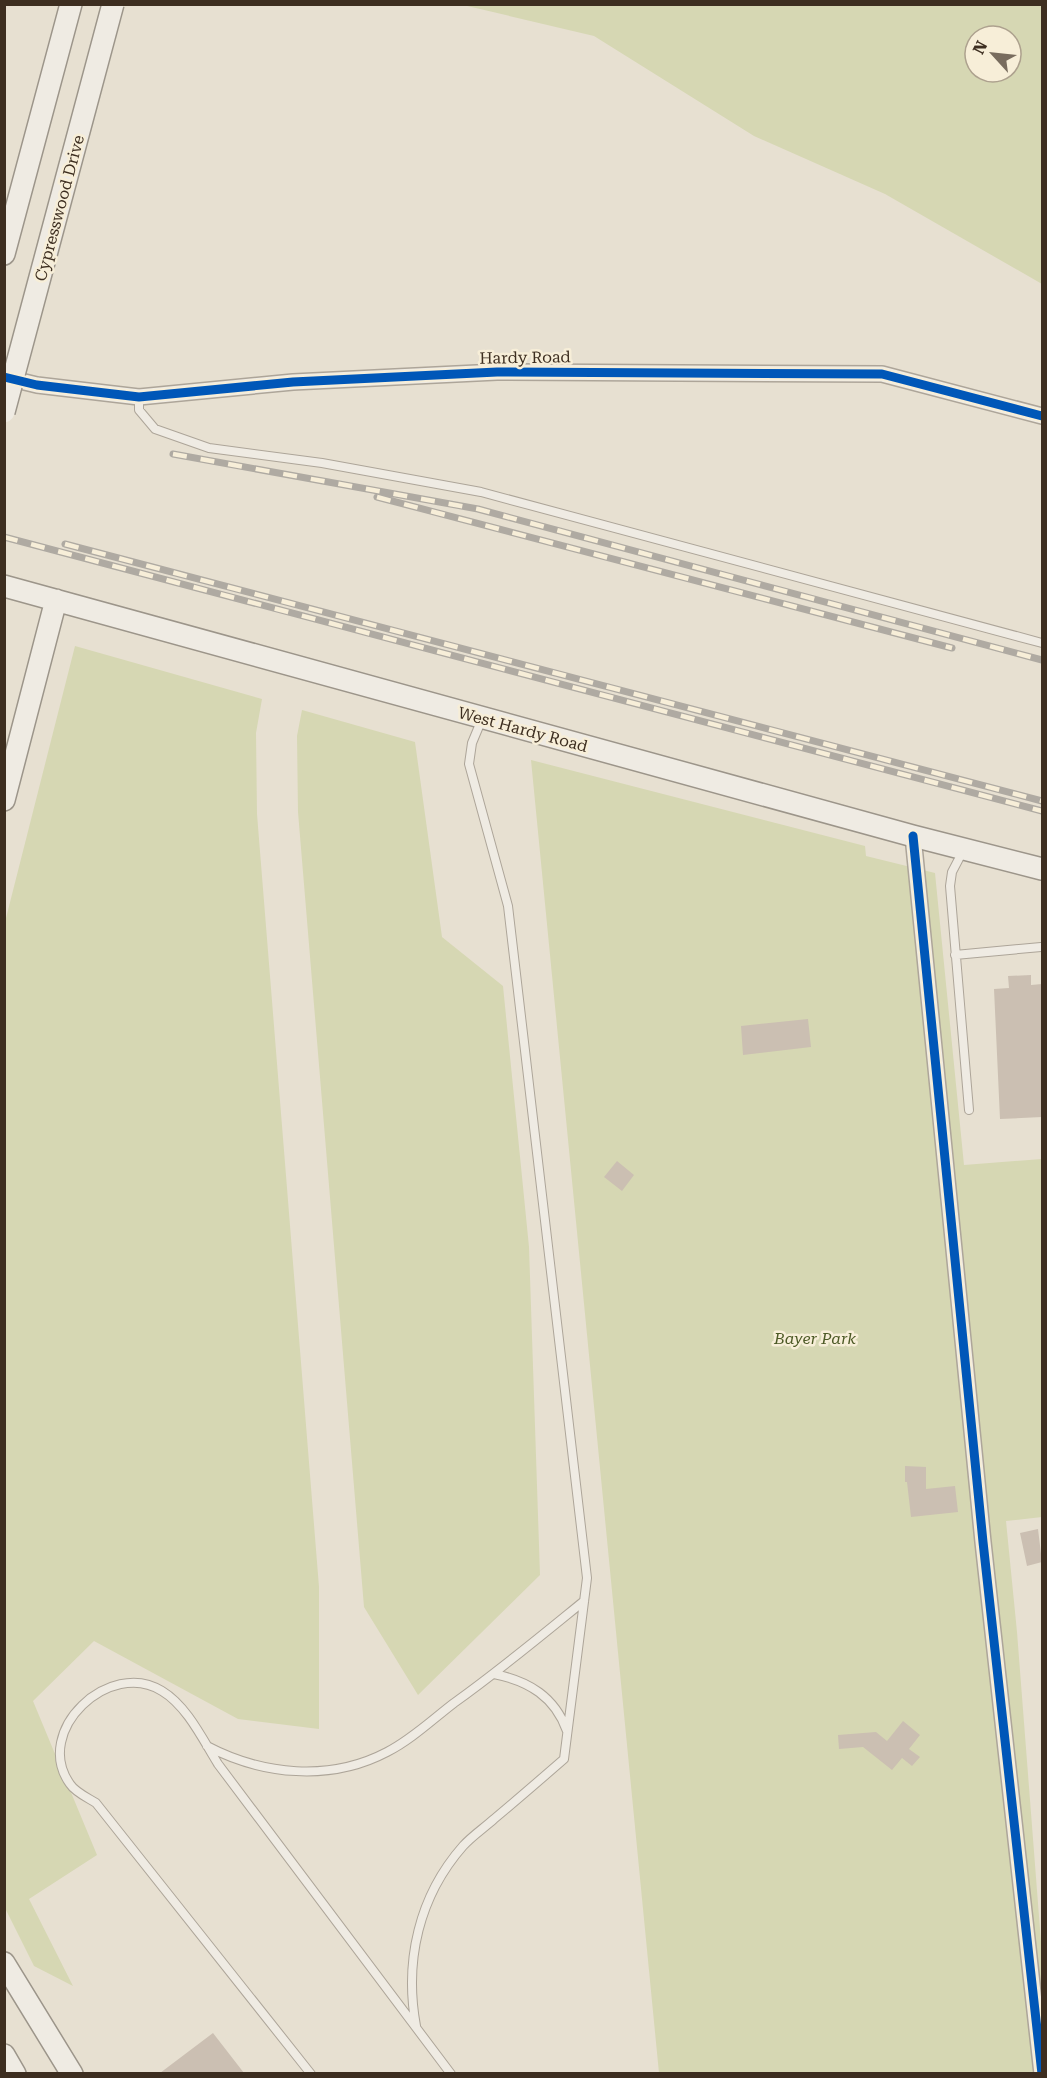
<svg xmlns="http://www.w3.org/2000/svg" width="1047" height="2078" font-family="'Roboto Serif',serif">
  <rect width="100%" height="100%" fill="#e7e0d1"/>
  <path fill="#d6d7b3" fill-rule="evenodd" d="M463 5H1042V284L885 194 754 136 594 36ZM975 36H1011V72H975Z
    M75 646 262 699 256 733 257 814 319 1587V1729L238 1719 94 1641 33 1701 97 1855 29 1899 73 1986 34 1966 5 1908V922Z
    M302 710 415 742 442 937 503 986 529 1247 540 1575 418 1695 364 1607 298 812 297 736Z
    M531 760 865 846 866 856 935 873 964 1165 1042 1159V1517L1006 1521 1017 1632 1042 1955V2073H659Z"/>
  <path fill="#cbbfb2" d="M1031 975V985L1042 984V1117L1000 1119 994 989 1009 988 1008 976Z
    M808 1019 811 1047 743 1055 741 1026Z
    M617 1161 634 1175 622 1191 604 1177Z
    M905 1466 926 1467V1489L955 1486 958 1512 911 1517 907 1482H905Z
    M1038 1529 1042 1562 1027 1566 1020 1533Z
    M903 1721 920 1735 909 1749 920 1757 912 1766 902 1758 892 1770 863 1747 839 1749 838 1735 876 1732 887 1741Z
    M213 2033 244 2073H160Z"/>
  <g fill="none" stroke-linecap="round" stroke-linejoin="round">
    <g stroke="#ada599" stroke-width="10">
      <path id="service" d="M139 397V410L155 429 209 448 322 463 481 492 1042 643
        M963 851 952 872 950 886 969 1110
        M955 955 1041 947
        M494 1674C529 1681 555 1697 567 1731
        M207 1746C262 1775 330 1782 387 1752 411 1740 433 1719 454 1703 499 1671 541 1636 584 1601
        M416 2026C404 1961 419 1896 463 1846 472 1836 484 1828 494 1819 518 1799 541 1779 564 1759L587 1578 508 906 469 764 472 743 482 719
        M311 2074 96 1803C88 1798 75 1792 70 1784 32 1731 110 1658 162 1691 187 1706 203 1740 218 1764L451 2074"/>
    </g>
    <g stroke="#ada599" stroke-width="18">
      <path id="minor" d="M4 377 37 385 139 397 293 382 497 372 882 374 1042 416
        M913 836 983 1542 1042 2074"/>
    </g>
    <g stroke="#9c958a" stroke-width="24">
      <path id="secondary" d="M4 254 71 4
        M4 586 913 836 1042 869
        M4 800 56 600
        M4 1963 72 2074
        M4 2055 15 2074"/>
    </g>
    <use href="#service" stroke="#efebe3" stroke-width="8"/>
    <use href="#minor" stroke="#efebe3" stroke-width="15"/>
    <use href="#secondary" stroke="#efebe3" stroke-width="21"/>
    <g stroke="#afaaa2" stroke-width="7">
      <path id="rail" d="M173 454 478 509 1042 660
        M377 497 952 648
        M4 537 1042 811
        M65 544 1042 801"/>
    </g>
    <use href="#rail" stroke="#f7eed8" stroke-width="4.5" stroke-dasharray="14" stroke-linecap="butt"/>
    <g stroke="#9c958a" stroke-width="24" stroke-linecap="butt">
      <path id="secondary-bridge" d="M4 412 113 4"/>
    </g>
    <use href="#secondary-bridge" stroke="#efebe3" stroke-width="21"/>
    <g stroke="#f7eed8" stroke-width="13">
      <path id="cycleway" d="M4 377 37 385 139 397 293 382 497 372 882 374 1042 416
        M913 836 983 1542 1042 2074"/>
    </g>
    <use href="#cycleway" stroke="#0057b8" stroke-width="9"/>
  </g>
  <g text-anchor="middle" stroke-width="5" stroke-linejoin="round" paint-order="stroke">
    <g font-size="16" fill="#3d2e20" stroke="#f7eed8">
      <text transform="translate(59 208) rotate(-75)" y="6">Cypresswood Drive</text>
      <text transform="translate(525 357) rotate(-1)" y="6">Hardy Road</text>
      <text transform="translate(523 729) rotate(15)" y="6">West Hardy Road</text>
    </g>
    <g font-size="16" font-style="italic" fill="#4d5a26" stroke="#f7eed8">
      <text x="815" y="1344">Bayer Park</text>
    </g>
  </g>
  <rect width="1047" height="2078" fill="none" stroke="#3d2e20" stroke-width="12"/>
  <g transform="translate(993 54) rotate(297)"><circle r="28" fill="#f7eed8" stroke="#ada18e" stroke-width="1.5"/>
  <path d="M0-4.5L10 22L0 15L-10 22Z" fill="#786c5e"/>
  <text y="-9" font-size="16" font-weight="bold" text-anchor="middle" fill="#3d2e20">N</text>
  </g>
</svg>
